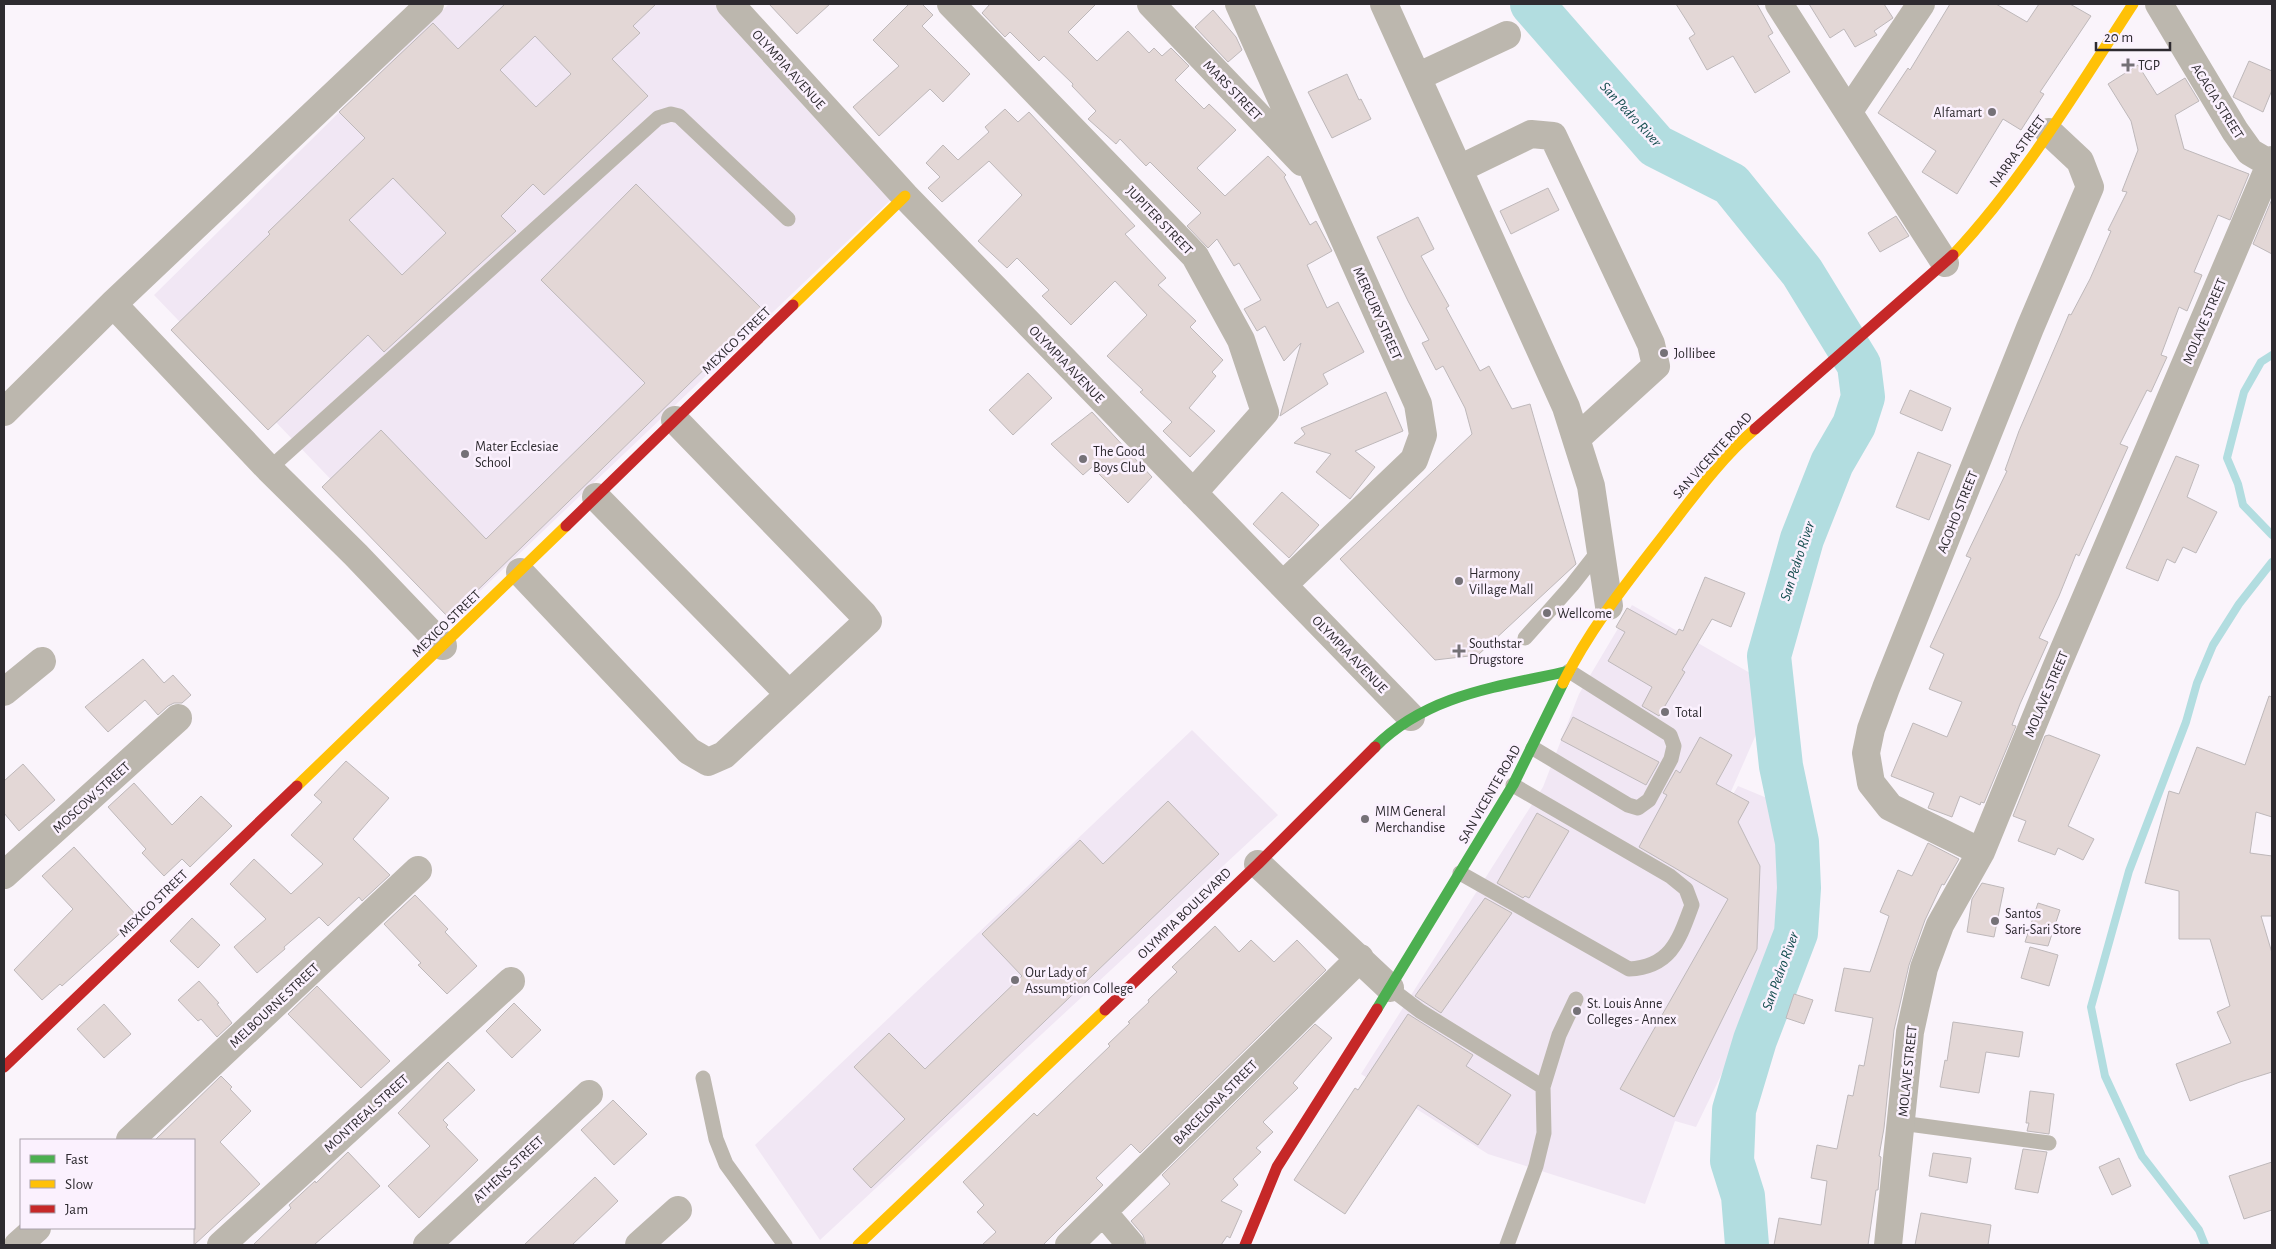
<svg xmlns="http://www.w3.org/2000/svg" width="2276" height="1249" font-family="'Alegreya Sans',sans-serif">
  <rect width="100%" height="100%" fill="#faf4fb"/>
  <path fill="#f1e7f4" d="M449 4H717L899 192 458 612 154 295Z
    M1632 605 1757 677 1758 730 1722 812 1738 786 1767 798 1785 863 1783 947 1696 1127 1675 1121 1645 1204 1488 1154 1361 1074 1543 787 1579 694Z
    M1192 730 1278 815 820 1240 755 1145Z"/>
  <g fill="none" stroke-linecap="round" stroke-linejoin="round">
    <path stroke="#b2dde0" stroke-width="8" d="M2272 355 2261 362 2244 392 2227 458 2238 484 2243 505 2272 535
      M2205 1245 2199 1230 2142 1156 2105 1076 2091 1007 2129 871 2186 722 2197 683 2213 645 2239 604 2272 562"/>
    <path stroke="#b2dde0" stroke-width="44" d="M1532 4 1656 146 1731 184 1802 272 1859 365 1863 397 1854 425 1832 463 1802 539 1769 656 1781 766 1797 842 1799 888 1796 933 1755 1040 1734 1110 1732 1161 1743 1196 1747 1245"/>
  </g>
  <path fill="#e3d7d6" stroke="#beb8ba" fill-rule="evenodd" d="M505 4H656L633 26 640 33 612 59 648 96 544 195 533 184 501 216 516 231 384 352 368 335 268 430 171 330 270 234 268 232 365 138 339 112 433 23 458 49ZM535 36 571 74 536 107 500 70ZM393 178 446 233 402 275 349 220Z
    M769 4H830L797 34Z
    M909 4H922L933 15 922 26 970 74 943 102 930 89 879 136 853 107 899 66 873 40Z
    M990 4H1096L1068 32 1097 61 1128 31 1149 53 1154 48 1162 56 1171 48 1189 66 1175 80 1204 109 1209 104 1236 130 1197 168 1225 196 1268 156 1286 175 1284 177 1310 225 1316 221 1332 251 1307 265 1327 308 1338 302 1364 352 1323 374 1328 384 1280 416 1301 343 1284 361 1265 326 1257 331 1244 309 1261 300 1239 263 1234 266 1217 239 1208 248 1187 226 1201 213 1150 162 1146 166 1120 139 1116 144 1088 119 1096 111 1072 86 1073 84 1044 56 1039 61 1010 32 1005 37 982 13Z
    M1676 4H1757L1773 33 1768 36 1790 72 1755 93 1733 56 1707 70 1689 38 1695 34Z
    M1809 4H1884L1893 18 1874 31 1877 35 1855 47 1844 29 1830 38Z
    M1950 4H1996L2027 22 2039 4H2070L2091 16 2040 92 2044 94 2021 130 2003 119 1957 194 1922 172 1936 151 1878 113 1908 68 1910 70Z
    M1213 10 1236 37 1242 50 1228 62 1195 27Z
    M2249 61 2272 71V90L2263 112 2233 97Z
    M2138 65 2157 95 2185 78 2199 101 2175 115 2184 149 2249 174 2230 220 2218 215 2194 272 2202 275 2187 311 2179 307 2161 355 2167 357 2151 392 2147 390 2120 444 2128 447 2079 556 2076 554 2059 596 2039 638 2048 642 2020 704 2012 725 2016 726 1984 803 1981 802 1980 805 1960 796 1952 817 1928 808 1934 793 1891 776 1913 723 1947 737 1962 702 1929 689 1944 654 1930 647 1971 558 1966 556 2007 471 2005 470 2019 431 2059 338 2069 314 2071 315 2090 279 2111 231 2108 230 2127 192 2122 191 2138 150 2131 121 2108 84Z
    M1347 74 1359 100 1361 99 1371 119 1332 138 1308 92Z
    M1005 109 1018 122 1029 112 1135 226 1125 234 1166 278 1158 285 1196 321 1190 327 1223 360 1212 372 1216 376 1189 408 1215 431 1190 457 1163 431 1172 422 1140 392 1143 390 1107 356 1147 315 1115 281 1071 325 1042 296 1049 290 1017 258 1007 268 978 241 1022 195 989 161 942 202 928 188 940 177 926 163 943 145 958 160 989 132 985 127Z
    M636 184 764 311 449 618 322 487 381 430 486 539 645 383 541 280Z
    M1548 188 1559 210 1511 234 1500 211Z
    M2272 199V254L2253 244Z
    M1896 216 1909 236 1880 252 1868 233Z
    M1418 217 1434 249 1421 256 1449 306 1446 308 1480 371 1489 366 1512 409 1530 404 1576 564 1478 655 1435 660 1340 559 1472 434 1465 408 1443 366 1436 370 1422 343 1429 340 1408 301 1377 237Z
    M1028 373 1052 398 1013 435 989 410Z
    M1910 390 1951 408 1942 431 1900 413Z
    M1386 392 1403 431 1355 451 1375 467 1350 499 1316 472 1331 454 1294 443 1305 434 1301 428Z
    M1092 412 1152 477 1128 503 1092 467 1083 475 1051 444Z
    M1918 452 1951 465 1929 520 1896 507Z
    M2176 456 2199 465 2187 497 2217 512 2196 553 2183 547 2175 563 2167 559 2158 581 2126 568Z
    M1282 492 1319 525 1289 558 1253 524Z
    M1705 577 1745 593 1731 627 1712 619 1682 670 1685 672 1659 716 1642 706 1652 687 1608 661 1625 632 1616 627 1627 608 1676 635 1679 629 1683 631Z
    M143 659 164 683 173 675 191 695 182 703H174L168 706 158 715 145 700 108 732 85 707Z
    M2269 696 2272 697V817L2256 812 2250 853 2272 856V916H2261L2272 953V1072L2240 1082 2190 1101 2176 1064 2231 1043 2217 1012 2230 1006 2210 939H2179V891L2145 883 2169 791 2179 794 2197 747 2245 765Z
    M1573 717 1659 762 1646 785 1561 740Z
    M2049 735 2100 755 2068 826 2094 839 2083 860 2058 848 2055 855 2018 841 2026 821 2013 816 2045 736Z
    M1700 737 1732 755 1716 784 1749 802 1738 822 1760 866 1757 949 1674 1117 1620 1089 1728 899 1639 847 1667 795 1663 793 1676 770 1680 773Z
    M346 761 389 798 353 839 390 875 362 901 359 897 328 926 319 917 284 947 285 949 257 973 234 947 266 919 230 884 254 859 291 894 323 864 291 835 322 802 314 795Z
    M23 764 55 800 19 831 4 813V781Z
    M134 783 172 825 201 796 232 826 190 867 182 859 164 876 142 853 146 849 108 807Z
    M1168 801 1219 854 871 1188 853 1169 905 1119 854 1067 889 1033 925 1069 1022 976 982 934 1080 840 1103 864Z
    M1537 813 1569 831 1529 898 1525 896 1523 898 1497 883Z
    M1928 843 1959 859 1944 885 1942 884 1925 920 1909 965 1894 1030 1884 1128 1879 1156 1881 1157 1878 1190H1876L1868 1245H1774L1779 1218 1821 1225 1827 1181 1811 1178 1817 1145 1837 1149 1848 1095 1853 1096 1859 1065 1864 1066 1873 1018 1835 1011 1844 968 1870 972 1889 916 1880 912 1898 870 1912 876Z
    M74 847 138 917 62 986 60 984 42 1000 14 970 73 909 42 876Z
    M1982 883 2004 888 1994 937 1967 932 1972 899Z
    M415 895 448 929 445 932 477 966 447 994 418 965 421 963 384 924Z
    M1485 898 1512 913 1441 1013 1415 996Z
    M2038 903 2060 910 2048 946 2025 942Z
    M192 918 220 945 198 968 170 941Z
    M1215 926 1239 952 1251 940 1274 962 1297 940 1326 970 1140 1153 1131 1144 1096 1178 1103 1185 1043 1245H982L996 1232 977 1212 984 1205 963 1182 1034 1113 1037 1116 1110 1046 1108 1044 1130 1023 1128 1022 1149 1002 1148 1000 1177 972 1172 967Z
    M2030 947 2058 955 2049 986 2021 978Z
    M199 981 219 1003 217 1004 232 1023 217 1037 201 1019 198 1021 178 1000Z
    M317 986 390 1061 361 1088 288 1014Z
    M1794 994 1813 1000 1804 1024 1786 1018Z
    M514 1003 541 1030 512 1058 486 1031Z
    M104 1004 131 1034 104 1058 77 1029Z
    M1408 1014 1473 1055 1466 1066 1511 1095 1478 1145 1418 1105 1345 1214 1294 1180 1355 1088 1358 1090Z
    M1953 1022 2023 1032 2019 1057 1986 1052 1979 1093 1940 1087 1945 1060 1947 1061Z
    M1315 1024 1332 1038 1293 1083 1298 1088 1263 1122 1273 1132 1256 1148 1261 1152 1233 1179 1238 1185 1221 1201 1242 1211 1230 1238 1227 1236 1221 1245H1146L1143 1235 1131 1221 1170 1184 1162 1175Z
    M448 1062 475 1090 443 1120 448 1125 446 1127 478 1160 419 1218 388 1186 430 1146 398 1113Z
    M221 1076 232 1087 230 1089 251 1111 220 1142 260 1184 194 1245V1140H155Z
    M2030 1091 2054 1094 2049 1134 2027 1131 2029 1123H2026Z
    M613 1100 647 1134 614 1165 581 1130Z
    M2023 1149 2047 1152 2038 1193 2015 1189Z
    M348 1152 380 1186 314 1245H253L291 1208 289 1205 315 1181 316 1183Z
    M1933 1153 1971 1158 1967 1183 1929 1176Z
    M2119 1158 2131 1186 2112 1195 2099 1167Z
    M2272 1162V1210L2244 1219 2229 1176Z
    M595 1177 618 1201 572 1245H524Z
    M1921 1213 1991 1225 1988 1245H1915Z"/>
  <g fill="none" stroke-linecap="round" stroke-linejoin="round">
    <path stroke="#bcb7ae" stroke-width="15" d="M269 469 658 118 671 114 679 116 788 219
      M1525 638 1572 585 1601 548
      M1533 748 1628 805 1638 808 1649 800 1671 759 1674 746 1670 735 1569 671
      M1460 873 1629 969C1671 967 1679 940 1692 905L1686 889 1670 876 1513 785
      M1390 988 1420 1011 1543 1087
      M703 1078 716 1139 726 1164 785 1245
      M1901 1123 2049 1143
      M1507 1245 1536 1166 1544 1133 1543 1087 1559 1035 1576 999"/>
    <path stroke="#bcb7ae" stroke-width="28" d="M730 4 905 196 1411 717
      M951 4 1195 256 1241 340 1265 412 1193 493
      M1151 4 1302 162
      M1239 4 1418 404 1423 435 1414 460 1283 585
      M1384 4 1566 407 1591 486 1609 606
      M1779 4 1945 263
      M2159 4 2235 131 2250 152 2272 165
      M1417 77 1507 35
      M1849 111 1921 4
      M1459 169 1531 134 1553 136 1651 344 1656 366 1577 438
      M113 304 430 4
      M4 412 113 304 269 469 356 555 443 646
      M596 497 789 694
      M520 572 689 751 708 762 724 755 868 621 863 614 675 420
      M4 692 42 661
      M1981 852 1890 807 1871 783 1866 753 1871 729 1886 688 2030 328 2090 187 2080 161 2049 132
      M1258 864 1390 988
      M4 875 178 718
      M130 1140 418 870
      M1103 1212 1131 1245
      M18 1245 37 1228
      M221 1245 511 981
      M427 1245 589 1094
      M639 1245 678 1210
      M1069 1245 1360 958
      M1888 1245 1910 1032 1924 968 1940 925 1981 852 2056 668 2272 160"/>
    <path stroke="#4caf50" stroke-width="11" d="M1375 747C1428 694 1498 687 1569 671
      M1377 1009 1513 785 1563 683"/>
    <path stroke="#ffc107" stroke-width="11" d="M1953 255C2023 180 2077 90 2133 4
      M793 305 905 196
      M1563 683C1590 628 1629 580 1666 532 1693 497 1721 458 1755 429
      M297 786 566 526
      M858 1245 1105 1010"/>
    <path stroke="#c62828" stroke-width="11" d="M1755 429 1953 255
      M566 526 793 305
      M1105 1010 1258 864 1375 747
      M4 1067 297 786
      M1245 1245 1277 1167 1377 1009"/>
  </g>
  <g fill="#757177" stroke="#fbf1fe" stroke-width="2">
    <path d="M2125.5 57.5h5v5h5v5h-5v5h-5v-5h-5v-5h5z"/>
    <circle cx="1992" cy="112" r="5"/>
    <circle cx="1664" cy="353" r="5"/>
    <circle cx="465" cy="454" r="5"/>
    <circle cx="1083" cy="459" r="5"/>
    <circle cx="1459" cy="581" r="5"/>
    <circle cx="1547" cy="613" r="5"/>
    <path d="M1456.5 643.5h5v5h5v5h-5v5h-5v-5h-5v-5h5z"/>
    <circle cx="1665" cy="712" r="5"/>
    <circle cx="1365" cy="819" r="5"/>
    <circle cx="1995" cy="921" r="5"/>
    <circle cx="1015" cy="980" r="5"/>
    <circle cx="1577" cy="1011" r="5"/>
  </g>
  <g text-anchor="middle" stroke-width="5" stroke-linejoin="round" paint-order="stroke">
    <g font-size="14" fill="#2e2b30" stroke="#fbf1fe" text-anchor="start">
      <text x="2138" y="70">TGP</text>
      <text x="1982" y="117" text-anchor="end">Alfamart</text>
      <text x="1674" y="358">Jollibee</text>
      <text x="475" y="451">Mater Ecclesiae<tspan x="475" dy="16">School</tspan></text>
      <text x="1093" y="456">The Good<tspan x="1093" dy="16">Boys Club</tspan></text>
      <text x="1469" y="578">Harmony<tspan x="1469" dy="16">Village Mall</tspan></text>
      <text x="1557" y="618">Wellcome</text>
      <text x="1469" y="648">Southstar<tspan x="1469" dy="16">Drugstore</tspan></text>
      <text x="1675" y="717">Total</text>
      <text x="1375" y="816">MIM General<tspan x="1375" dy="16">Merchandise</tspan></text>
      <text x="2005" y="918">Santos<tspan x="2005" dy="16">Sari-Sari Store</tspan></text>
      <text x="1025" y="977">Our Lady of<tspan x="1025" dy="16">Assumption College</tspan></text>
      <text x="1587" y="1008">St. Louis Anne<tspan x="1587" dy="16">Colleges - Annex</tspan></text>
    </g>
    <g font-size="14" fill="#2e2b30" stroke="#fbf1fe">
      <text transform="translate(789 69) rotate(48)" y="5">OLYMPIA AVENUE</text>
      <text transform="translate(1233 90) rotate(46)" y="5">MARS STREET</text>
      <text transform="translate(2218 101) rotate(58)" y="5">ACACIA STREET</text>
      <text transform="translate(2017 151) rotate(-54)" y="5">NARRA STREET</text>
      <text transform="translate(1160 220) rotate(46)" y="5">JUPITER STREET</text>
      <text transform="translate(1378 313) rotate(66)" y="5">MERCURY STREET</text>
      <text transform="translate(2204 321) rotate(-67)" y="5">MOLAVE STREET</text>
      <text transform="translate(736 340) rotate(-44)" y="5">MEXICO STREET</text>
      <text transform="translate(1067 364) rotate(46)" y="5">OLYMPIA AVENUE</text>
      <text transform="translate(1712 455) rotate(-48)" y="5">SAN VICENTE ROAD</text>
      <text transform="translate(1957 512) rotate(-68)" y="5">AGOHO STREET</text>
      <text transform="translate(446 623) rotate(-44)" y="5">MEXICO STREET</text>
      <text transform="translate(1350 654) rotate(46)" y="5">OLYMPIA AVENUE</text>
      <text transform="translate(2046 694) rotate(-67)" y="5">MOLAVE STREET</text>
      <text transform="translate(1489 794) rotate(-60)" y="5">SAN VICENTE ROAD</text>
      <text transform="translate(91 797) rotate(-42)" y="5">MOSCOW STREET</text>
      <text transform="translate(153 903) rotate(-44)" y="5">MEXICO STREET</text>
      <text transform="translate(1184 913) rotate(-44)" y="5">OLYMPIA BOULEVARD</text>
      <text transform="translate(274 1005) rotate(-43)" y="5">MELBOURNE STREET</text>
      <text transform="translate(1907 1071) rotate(-84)" y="5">MOLAVE STREET</text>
      <text transform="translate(1215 1102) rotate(-45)" y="5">BARCELONA STREET</text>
      <text transform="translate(366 1113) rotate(-42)" y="5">MONTREAL STREET</text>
      <text transform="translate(508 1169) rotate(-43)" y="5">ATHENS STREET</text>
    </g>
    <g font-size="15" font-style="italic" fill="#164e50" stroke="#fbf1fe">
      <text transform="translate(1631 114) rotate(47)" y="5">San Pedro River</text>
      <text transform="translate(1797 561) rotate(-72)" y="5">San Pedro River</text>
      <text transform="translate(1780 971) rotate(-70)" y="5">San Pedro River</text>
    </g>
  </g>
  <rect width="2276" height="1249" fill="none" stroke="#2e2b30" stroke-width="10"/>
  <rect x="20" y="1139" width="175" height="90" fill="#fbf1fe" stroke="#a9a2ac"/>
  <rect x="30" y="1155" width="25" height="8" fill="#4caf50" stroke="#a9a2ac"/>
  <text x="65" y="1164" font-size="15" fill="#2e2b30">Fast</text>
  <rect x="30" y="1180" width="25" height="8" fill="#ffc107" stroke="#a9a2ac"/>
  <text x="65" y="1189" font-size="15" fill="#2e2b30">Slow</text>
  <rect x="30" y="1205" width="25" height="8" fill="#c62828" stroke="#a9a2ac"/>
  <text x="65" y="1214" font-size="15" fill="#2e2b30">Jam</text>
  <path d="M2096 42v8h74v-8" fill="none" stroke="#2e2b30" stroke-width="2.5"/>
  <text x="2104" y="42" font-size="15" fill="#2e2b30" stroke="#fbf1fe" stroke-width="4" paint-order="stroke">20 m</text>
</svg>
